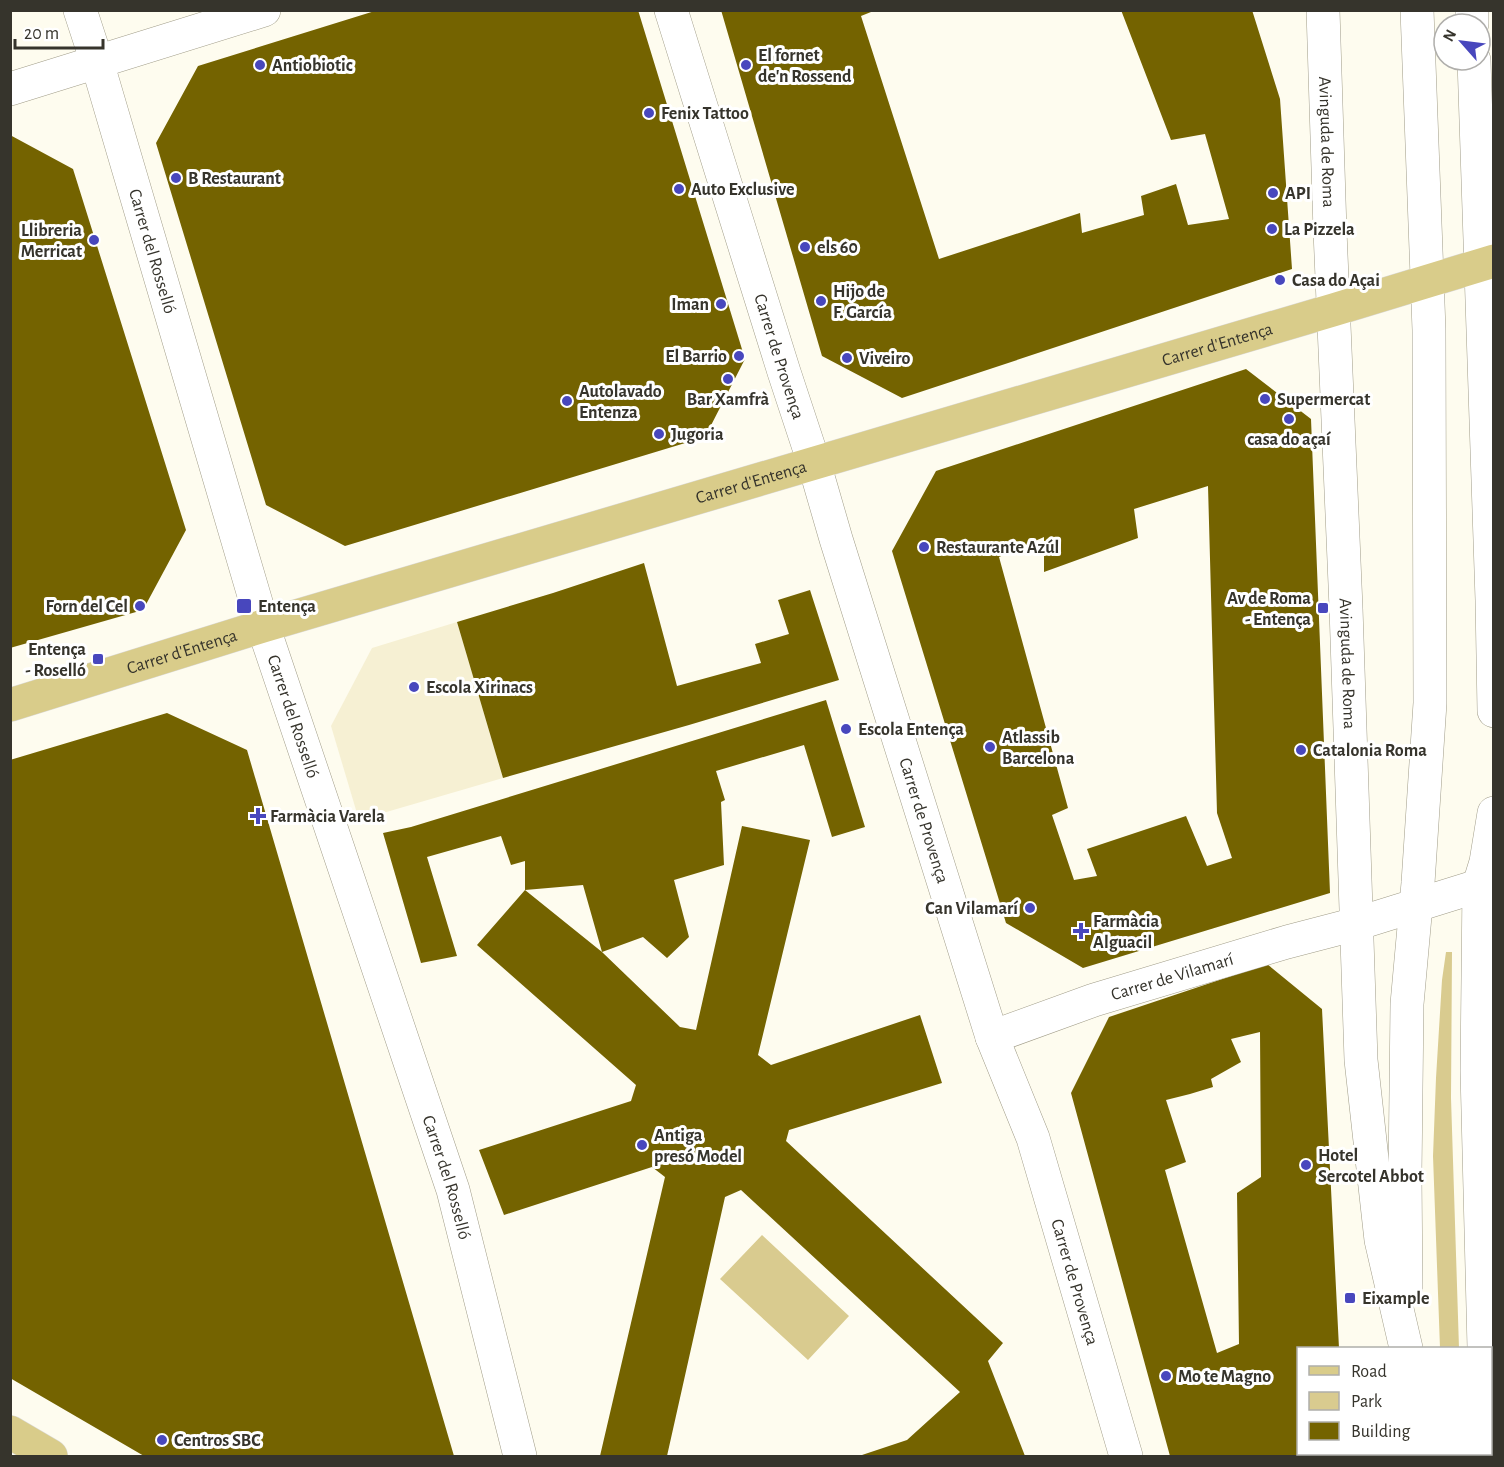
<svg xmlns="http://www.w3.org/2000/svg" width="1504" height="1467" font-family="'Alegreya Sans',sans-serif">
  <rect width="100%" height="100%" fill="#fefcef"/>
  <path fill="#f6f0d3" d="M457 622 503 778 359 820 331 726 372 648Z"/>
  <path fill="#d9cb8f" d="M1446 952H1452L1451 1098 1459 1348H1440L1433 1156 1436 1078 1442 980Z
    M762 1235 849 1316 808 1360 720 1279Z"/>
  <path fill="#746300" fill-rule="evenodd" d="M378 10H638L745 359 705 437 345 546 266 505 156 143 198 66Z
    M721 10H876L861 16 939 259 1080 213 1082 233 1144 215 1141 196 1176 184 1188 225 1229 219 1205 134 1171 140 1121 10H1252L1280 99 1292 269 902 398 822 356Z
    M10 135 73 169 186 530 143 610 10 648Z
    M1246 369 1311 419 1330 893 1083 968 1006 923 892 551 936 471ZM1208 486 1217 813 1232 858 1207 866 1186 816 1087 849 1097 876 1074 880 1052 815 1068 808 999 557 1044 537V572L1138 538 1134 509Z
    M644 563 677 686 761 663 755 644 789 634 778 600 810 590 839 680 689 725 503 778 457 622 553 593Z
    M826 700 865 827 832 837 804 745 716 771 725 800 721 802 724 865 674 880 689 937 667 958 643 937 602 952 583 885 525 890V861L511 865 501 836 427 857 457 956 421 963 383 833 411 827Z
    M167 713 247 750 454 1456H144L10 1378V760Z
    M742 826 810 840 758 1055 771 1065 920 1015 942 1083 789 1130 786 1141 1003 1343 988 1361 1025 1456H859L907 1440 960 1392 741 1190 725 1197 667 1456H600L665 1177 652 1167 504 1215 479 1150 631 1101 636 1085 477 945 525 890 602 952 680 1027 696 1030Z
    M1267 964 1322 1009 1339 1348H1298V1454H1344L1345 1456H1170L1071 1093 1109 1017ZM1260 1032 1261 1177 1237 1193 1239 1344 1217 1353 1165 1170 1186 1162 1166 1100 1190 1094 1213 1087 1211 1079 1241 1062 1231 1039Z"/>
  <g fill="none" stroke-linecap="round" stroke-linejoin="round">
    <g stroke="#a19d89" stroke-width="34">
      <g id="minor">
        <path id="s1" d="M80 10 97 62 263 626 453 1190 520 1456"/>
        <path id="s2" d="M671 10 784 372 814 463 836 539 992 1037 1033 1138 1126 1456"/>
        <path id="s3" d="M1323 10 1330 231 1346 608 1361 1060 1381 1240 1406 1348"/>
        <path d="M1472 10V24"/>
        <path d="M1474 60 1492 600 1494 711"/>
        <path d="M10 89 264 10"/>
        <path id="s4" d="M992 1037 1094 1000 1287 942 1356 924 1494 881"/>
        <path d="M1406 1287 1405 1176 1407 1004 1418 883 1430 703 1429 330 1417 10"/>
        <path d="M1484 1348 1477 1071 1479 885 1486 862 1494 813"/>
        <path d="M1409 1454V1456"/>
        <path d="M1487 1454V1456"/>
      </g>
    </g>
    <g stroke="#dbdad9" stroke-width="34">
      <g id="major">
        <path id="s5" d="M10 705 263 626 1333 310 1494 261"/>
        <path d="M10 1432 51 1456"/>
      </g>
    </g>
    <use href="#minor" stroke="#fff" stroke-width="33"/>
    <use href="#major" stroke="#d9cc8a" stroke-width="33"/>
  </g>
  <g fill="#4847bd" stroke="#fff" stroke-width="2">
    <circle cx="260" cy="65" r="6"/>
    <circle cx="746" cy="65" r="6"/>
    <circle cx="649" cy="113" r="6"/>
    <circle cx="176" cy="178" r="6"/>
    <circle cx="679" cy="189" r="6"/>
    <circle cx="1273" cy="193" r="6"/>
    <circle cx="1272" cy="229" r="6"/>
    <circle cx="94" cy="240" r="6"/>
    <circle cx="805" cy="247" r="6"/>
    <circle cx="1280" cy="280" r="6"/>
    <circle cx="821" cy="301" r="6"/>
    <circle cx="721" cy="304" r="6"/>
    <circle cx="739" cy="356" r="6"/>
    <circle cx="847" cy="358" r="6"/>
    <circle cx="728" cy="379" r="6"/>
    <circle cx="1265" cy="399" r="6"/>
    <circle cx="567" cy="401" r="6"/>
    <circle cx="1289" cy="419" r="6"/>
    <circle cx="659" cy="434" r="6"/>
    <circle cx="924" cy="547" r="6"/>
    <circle cx="140" cy="606" r="6"/>
    <rect x="236" y="598" width="16" height="16" rx="3"/>
    <rect x="1317" y="602" width="12" height="12" rx="3"/>
    <rect x="92" y="653" width="12" height="12" rx="3"/>
    <circle cx="414" cy="687" r="6"/>
    <circle cx="846" cy="729" r="6"/>
    <circle cx="990" cy="747" r="6"/>
    <circle cx="1301" cy="750" r="6"/>
    <path d="M255 807h6v6h6v6h-6v6h-6v-6h-6v-6h6z"/>
    <circle cx="1030" cy="908" r="6"/>
    <path d="M1078 922h6v6h6v6h-6v6h-6v-6h-6v-6h6z"/>
    <circle cx="642" cy="1145" r="6"/>
    <circle cx="1306" cy="1165" r="6"/>
    <rect x="1344" y="1292" width="12" height="12" rx="3"/>
    <circle cx="1166" cy="1376" r="6"/>
    <circle cx="162" cy="1440" r="6"/>
  </g>
  <g text-anchor="middle" stroke-width="6" stroke-linejoin="round" paint-order="stroke">
    <g font-size="18" font-weight="bold" fill="#36342c" stroke="#fff" text-anchor="start">
      <text x="758" y="61">El fornet<tspan x="758" dy="21">de'n Rossend</tspan></text>
      <text x="272" y="71">Antiobiotic</text>
      <text x="661" y="119">Fenix Tattoo</text>
      <text x="188" y="184">B Restaurant</text>
      <text x="691" y="195">Auto Exclusive</text>
      <text x="1285" y="199">API</text>
      <text x="1284" y="235">La Pizzela</text>
      <text x="82" y="236" text-anchor="end">Llibreria<tspan x="82" dy="21">Merricat</tspan></text>
      <text x="817" y="253">els 60</text>
      <text x="1292" y="286">Casa do Açai</text>
      <text x="833" y="297">Hijo de<tspan x="833" dy="21">F. García</tspan></text>
      <text x="709" y="310" text-anchor="end">Iman</text>
      <text x="727" y="362" text-anchor="end">El Barrio</text>
      <text x="859" y="364">Viveiro</text>
      <text x="579" y="397">Autolavado<tspan x="579" dy="21">Entenza</tspan></text>
      <text x="728" y="405" text-anchor="middle">Bar Xamfrà</text>
      <text x="1277" y="405">Supermercat</text>
      <text x="671" y="440">Jugoria</text>
      <text x="1289" y="445" text-anchor="middle">casa do açaí</text>
      <text x="936" y="553">Restaurante Azúl</text>
      <text x="1311" y="604" text-anchor="end">Av de Roma<tspan x="1311" dy="21">- Entença</tspan></text>
      <text x="128" y="612" text-anchor="end">Forn del Cel</text>
      <text x="258" y="612">Entença</text>
      <text x="86" y="655" text-anchor="end">Entença<tspan x="86" dy="21">- Roselló</tspan></text>
      <text x="426" y="693">Escola Xirinacs</text>
      <text x="858" y="735">Escola Entença</text>
      <text x="1002" y="743">Atlassib<tspan x="1002" dy="21">Barcelona</tspan></text>
      <text x="1313" y="756">Catalonia Roma</text>
      <text x="270" y="822">Farmàcia Varela</text>
      <text x="1018" y="914" text-anchor="end">Can Vilamarí</text>
      <text x="1093" y="927">Farmàcia<tspan x="1093" dy="21">Alguacil</tspan></text>
      <text x="654" y="1141">Antiga<tspan x="654" dy="21">presó Model</tspan></text>
      <text x="1318" y="1161">Hotel<tspan x="1318" dy="21">Sercotel Abbot</tspan></text>
      <text x="1362" y="1304">Eixample</text>
      <text x="1178" y="1382">Mo te Magno</text>
      <text x="174" y="1446">Centros SBC</text>
    </g>
    <g font-size="18" fill="#36342c" stroke="#fff">
      <text dy="6" stroke="none"><textPath href="#s3" startOffset="132">Avinguda de Roma</textPath></text>
      <text dy="6" stroke="none"><textPath href="#s1" startOffset="252">Carrer del Rosselló</textPath></text>
      <text dy="6" stroke="none"><textPath href="#s5" startOffset="1260">Carrer d'Entença</textPath></text>
      <text dy="6" stroke="none"><textPath href="#s2" startOffset="363">Carrer de Provença</textPath></text>
      <text dy="6" stroke="none"><textPath href="#s5" startOffset="774">Carrer d'Entença</textPath></text>
      <text dy="6" stroke="none"><textPath href="#s5" startOffset="180">Carrer d'Entença</textPath></text>
      <text dy="6" stroke="none"><textPath href="#s3" startOffset="654">Avinguda de Roma</textPath></text>
      <text dy="6" stroke="none"><textPath href="#s1" startOffset="738">Carrer del Rosselló</textPath></text>
      <text dy="6" stroke="none"><textPath href="#s2" startOffset="849">Carrer de Provença</textPath></text>
      <text dy="6" stroke="none"><textPath href="#s4" startOffset="190">Carrer de Vilamarí</textPath></text>
      <text dy="6" stroke="none"><textPath href="#s1" startOffset="1224">Carrer del Rosselló</textPath></text>
      <text dy="6" stroke="none"><textPath href="#s2" startOffset="1335">Carrer de Provença</textPath></text>
    </g>
  </g>
  <rect width="1504" height="1467" fill="none" stroke="#36342c" stroke-width="24"/>
  <rect x="1297" y="1347" width="195" height="108" fill="#ffffff" stroke="#afaeab" stroke-width="1.5"/>
  <rect x="1309" y="1366" width="30" height="9" fill="#d9cc8a" stroke="#afaeab" stroke-width="1.5"/>
  <text x="1351" y="1377" font-size="18" fill="#36342c">Road</text>
  <rect x="1309" y="1392" width="30" height="18" fill="#d9cb8f" stroke="#afaeab" stroke-width="1.5"/>
  <text x="1351" y="1407" font-size="18" fill="#36342c">Park</text>
  <rect x="1309" y="1422" width="30" height="18" fill="#746300" stroke="#afaeab" stroke-width="1.5"/>
  <text x="1351" y="1437" font-size="18" fill="#36342c">Building</text>
  <g transform="translate(1462 42) rotate(298)"><circle r="28" fill="#ffffff" stroke="#afaeab" stroke-width="1.5"/>
  <path d="M0-4.5L10 22L0 15L-10 22Z" fill="#4847bd"/>
  <text y="-9" font-size="16" font-weight="bold" text-anchor="middle" fill="#36342c">N</text>
  </g>
  <path d="M15 39v9h88v-9" fill="none" stroke="#36342c" stroke-width="3"/>
  <text x="24" y="39" font-size="18" fill="#36342c" stroke="#ffffff" stroke-width="4.5" paint-order="stroke">20 m</text>
</svg>
